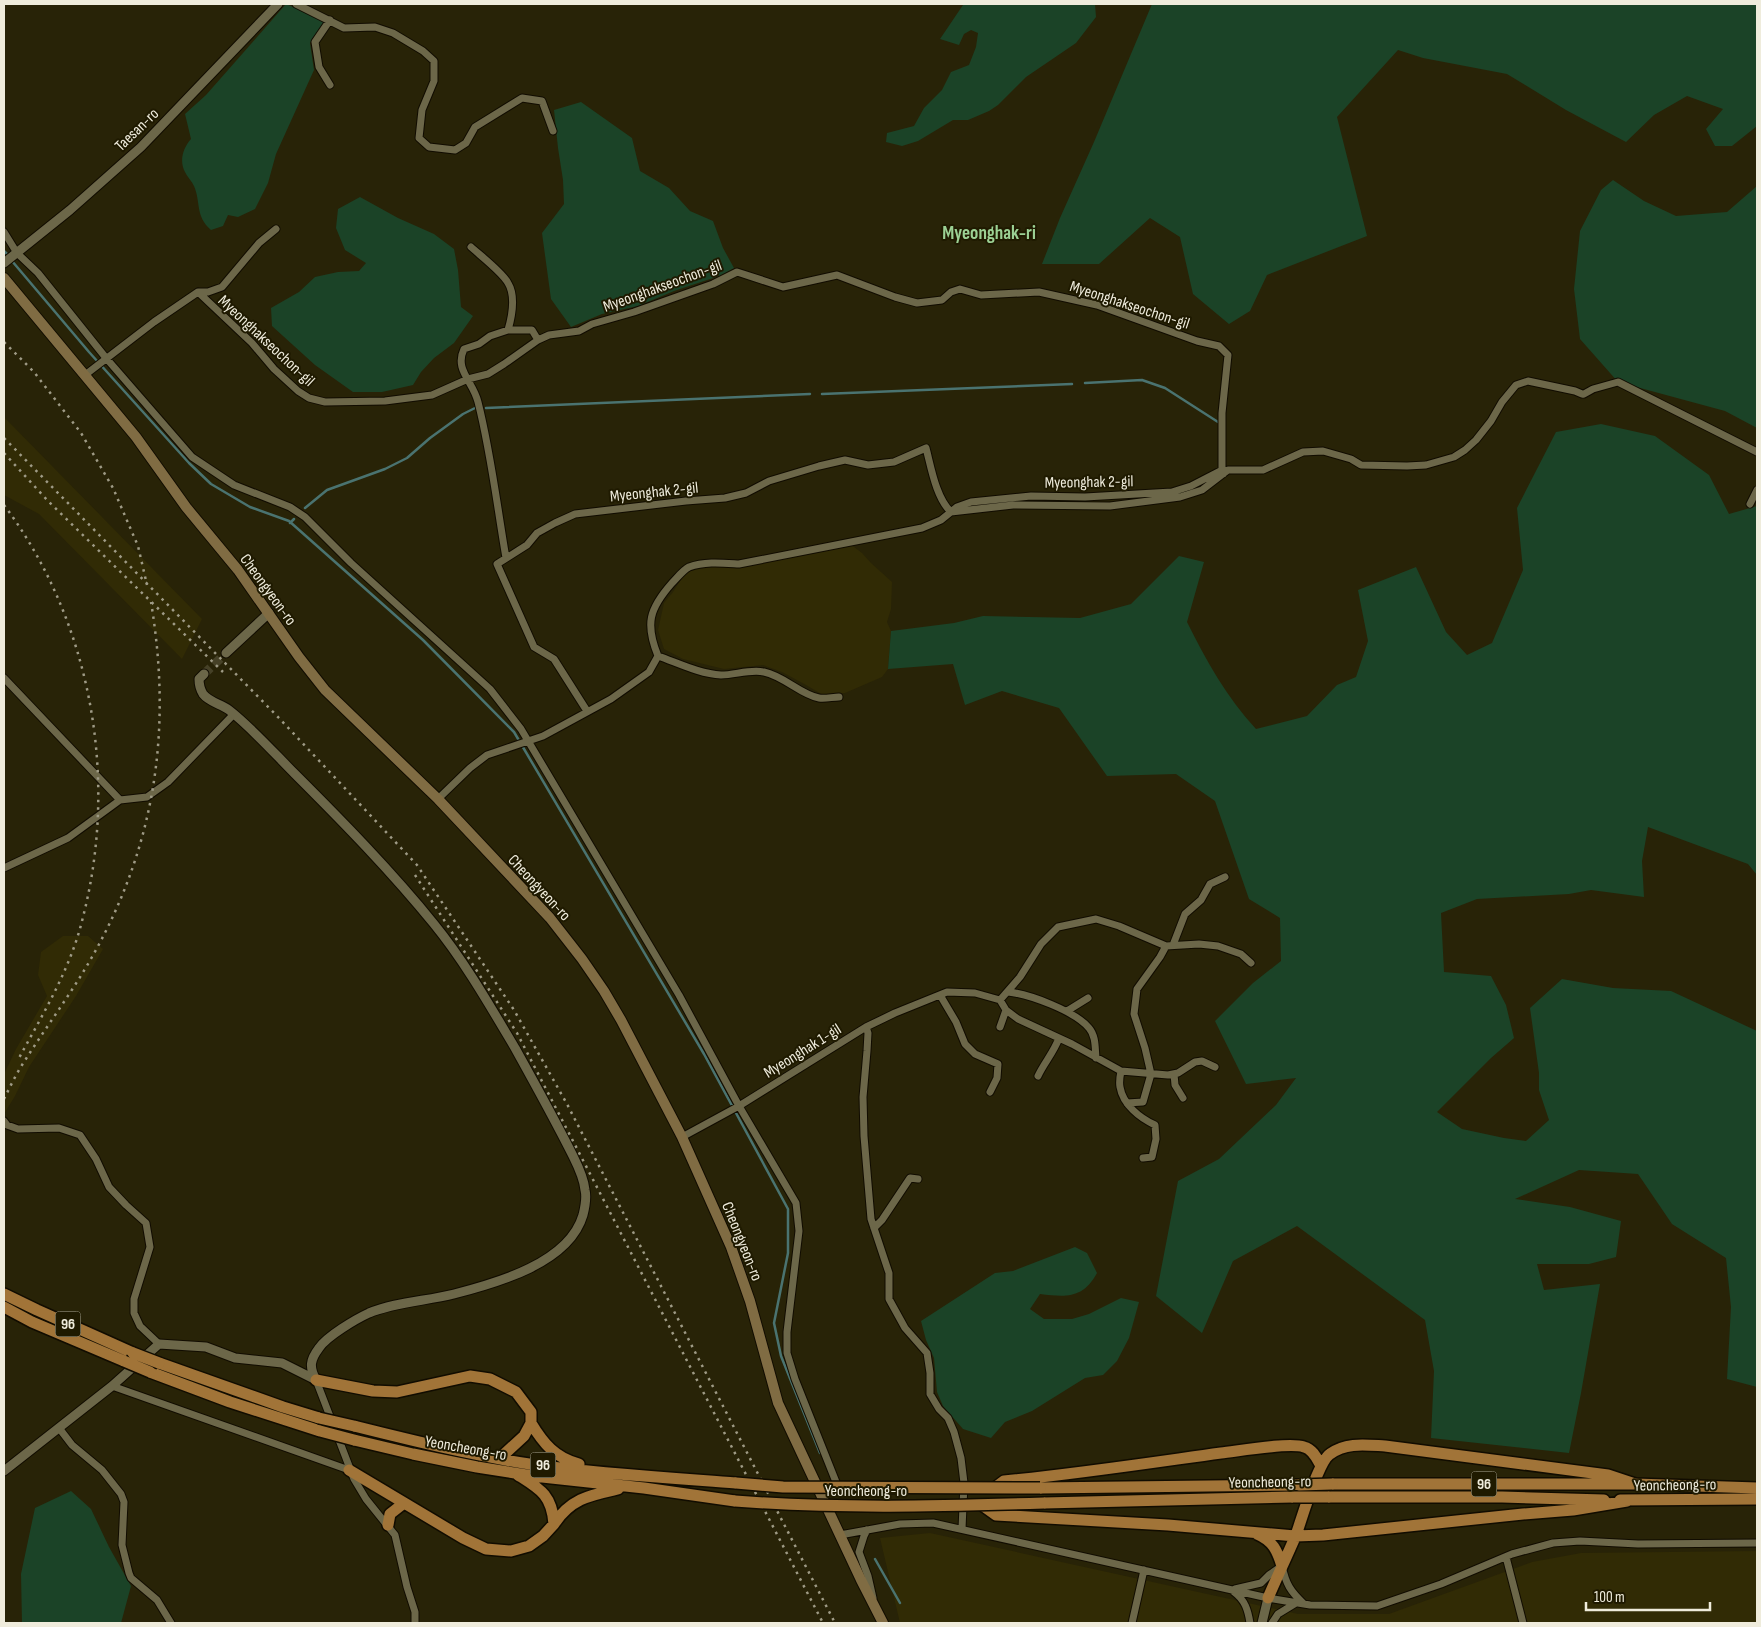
<svg xmlns="http://www.w3.org/2000/svg" width="1761" height="1627" font-family="'Sofia Sans Condensed',sans-serif">
  <rect width="100%" height="100%" fill="#282307"/>
  <path fill="#312b05" d="M4 417 202 619 182 659 39 514 4 495Z
    M850 544 862 553 871 563 892 582 891 609 887 622 891 631 888 669 882 677 845 693 823 695 806 685 782 672 763 665 724 669 683 659 664 649 658 630 664 603 673 592 685 573 702 567 722 566Z
    M63 936H88L103 949 76 996 29 1067 15 1096 4 1114V1074L16 1049 47 996 38 975 41 952Z
    M930 1533 1298 1614H1389L1532 1562 1581 1553 1757 1551V1623H900L880 1538Z"/>
  <path fill="#1b4327" d="M286 4 326 21 310 43 314 70 276 154 268 183 255 209 238 217 228 215 223 226 211 230C195 216 201 202 194 186 192 181 187 177 185 172 179 161 183 148 191 139L185 114 206 95Z
    M973 4H1095L1096 17 1076 43 1026 77 998 105 989 111 968 120H953L918 141 902 146 886 142 887 133 914 126 924 108 942 90 951 72 969 65 976 47 978 33 971 30 964 34 959 45 940 39 963 5Z
    M1152 4H1757V126L1732 146H1715L1706 129 1723 109 1687 96 1654 115 1626 142 1566 110 1507 74 1423 58 1398 50 1337 117 1367 236 1267 275 1250 311 1229 324 1193 294 1180 237 1150 218 1099 264H1042L1060 218 1094 142Z
    M581 102 632 138 640 171 669 188 690 211 713 221 723 248 734 268 719 276 674 291 638 306 602 314 571 327 551 299 542 233 564 204 563 180 558 148 554 110Z
    M1613 180 1644 201 1676 216 1727 212 1757 186V428L1725 411 1618 382 1580 339 1574 289 1580 231 1601 190Z
    M360 197 398 218 434 234 454 249 458 270 461 307 473 316 454 343 434 358 421 372 413 385 382 392H353L315 365 272 326 271 308 299 292 315 277 338 272 359 271 366 263 345 250 336 228 338 209Z
    M1601 424 1655 436 1709 475 1729 514 1757 506V875L1748 864 1648 827 1642 861 1644 897 1591 890 1569 894 1477 899 1441 913 1444 972 1491 976 1506 1005 1514 1038 1491 1058 1437 1112 1462 1129 1504 1138 1526 1141 1549 1120 1539 1090V1073L1530 1008 1562 979 1613 988 1671 991 1757 1031V1387L1727 1379 1731 1307 1726 1258 1672 1224 1638 1174 1579 1170 1515 1199 1570 1207 1621 1221 1616 1257 1589 1264H1537L1544 1290 1600 1284 1581 1393 1569 1453 1431 1438 1434 1371 1425 1320 1297 1226 1233 1261 1202 1333 1156 1296 1178 1181 1219 1159 1276 1105 1296 1078 1246 1084 1215 1021 1253 983 1281 961 1280 918 1249 899 1215 801 1176 774 1107 776 1059 708 1002 691 965 705 953 664 888 669 891 631 954 623 983 616 1080 618 1131 604 1179 556 1204 562 1187 622C1206 660 1227 698 1256 729L1307 716 1337 685 1356 677 1368 641 1358 590 1416 567 1446 632 1467 655 1492 643 1523 570 1517 508 1556 432Z
    M1075 1247 1087 1253 1097 1273C1083 1299 1066 1297 1040 1294L1030 1309 1044 1319H1072L1089 1314 1121 1298 1139 1302 1129 1338 1117 1361 1103 1375 1085 1378 1032 1411 1005 1422 991 1438 963 1429 943 1406 937 1392 934 1358 926 1340 921 1321 995 1273 1013 1271Z
    M71 1491 91 1509 109 1547 131 1586 121 1623H22L21 1574 35 1508Z"/>
  <g fill="none" stroke-linecap="round" stroke-linejoin="round">
    <path stroke="#4a7370" stroke-width="2.5" d="M4 251 9 256
      M12 261 89 352 189 463 211 484 250 507 289 521 423 640 514 732 704 1054 788 1209V1253L774 1323 781 1356 820 1453
      M1085 383 1142 380 1165 388 1218 422
      M822 394 1072 384
      M486 408 810 394
      M305 508 327 490 385 469 407 458 430 438 463 414 475 408
      M290 523 294 519
      M875 1559 900 1603"/>
    <path stroke="#464127" stroke-width="9" stroke-dasharray="9 4.5" stroke-linecap="butt" d="M204 674 226 653"/>
    <g stroke="#110c00" stroke-width="9">
      <path id="minor" d="M296 4 344 28 375 27 393 33 423 51 434 61V81L422 110 419 138 429 147 455 150 466 143 475 127 522 98 542 101 553 131
        M330 20 315 42 319 67 330 85
        M4 232 17 253 38 273 106 358 192 457 234 485 290 507 305 517 351 563 490 689 521 729 679 995 739 1106 796 1203 799 1231 787 1332V1353L795 1379 838 1487
        M471 247C481 256 503 273 508 283 516 296 512 316 508 330
        M198 292H208L222 287 259 243 276 229
        M85 375 154 322 198 292 252 343 274 369 298 391 309 398 325 402 385 401 432 395 468 379 488 374 504 364 538 340 549 335 579 331 592 324 634 312 713 284 737 272 783 287 837 275 895 297 917 303 942 300 951 292 960 289 981 295 1039 292 1097 305 1197 341 1219 346 1228 355 1222 413V470
        M1584 394 1593 389 1618 382 1757 452
        M1750 504 1757 490
        M506 558C497 506 491 453 478 402 473 381 454 370 464 349L479 344 490 336 508 330H532L538 340
        M658 656C645 624 649 609 672 583 677 578 683 570 689 567 705 561 723 563 739 564L922 528 941 520 957 507 971 502 1031 496 1085 497 1172 492 1191 486 1222 470 1223 474
        M4 678 120 800 68 838 4 868
        M587 711 554 659 534 647 497 564 527 545 537 533 555 523 575 514 686 501 725 498 746 493 769 481 819 466 845 460 868 465 894 462 926 448C931 467 936 498 951 512L1013 505 1110 506 1180 497 1202 490 1228 470H1263L1303 452 1323 451 1351 459 1361 465 1407 466 1426 465 1454 457 1465 450 1476 440 1491 421 1502 402 1516 385 1528 381 1575 391 1582 394
        M438 799 470 768 487 755 543 736 611 699 649 672 658 656C678 663 700 674 721 675 735 675 750 669 764 672 784 676 801 695 819 698 825 699 833 697 839 697
        M120 800 147 797 168 782 234 714
        M1173 945 1185 914 1201 900 1210 884 1225 877
        M1008 992C1029 994 1075 1011 1089 1028 1096 1036 1095 1048 1096 1058
        M940 995 956 1022 965 1044 975 1054 998 1064 997 1078 990 1092
        M1000 1000 1020 977 1041 944 1058 927 1096 919 1119 926 1166 946 1199 944 1218 946 1241 954 1251 963
        M1067 1011 1088 998
        M866 1027 868 1033 867 1051 863 1097 864 1136 871 1219 889 1273V1299L905 1328 927 1353 930 1373V1394L939 1409 948 1418 954 1432 961 1458 964 1483 962 1529
        M1000 1027 1006 1010
        M1121 1071C1120 1076 1119 1082 1120 1087 1123 1105 1140 1118 1155 1125L1156 1139 1152 1157 1143 1158
        M1174 1074 1175 1085 1183 1098
        M1038 1076C1044 1063 1054 1052 1059 1038
        M1127 1103 1143 1102 1151 1074 1145 1048 1134 1014 1137 989 1160 957 1166 946
        M4 1121 7 1125 18 1129 59 1128 80 1135 96 1159 109 1187 126 1205 146 1223 150 1247 134 1299V1313L140 1326 159 1344
        M682 1137 739 1106 866 1027 895 1013 947 992 975 993 1000 1000 1006 1010 1018 1019 1072 1044 1121 1071 1168 1075 1178 1073 1195 1062 1202 1061 1215 1067
        M874 1228 882 1220 910 1178 918 1179
        M316 1380 354 1479 366 1499 395 1535 407 1587 415 1612V1623
        M112 1386 349 1470
        M59 1428 72 1445 102 1470 121 1494 124 1502 122 1545 129 1573 131 1578 157 1600 171 1623
        M867 1530 864 1536 859 1552 868 1576 873 1598
        M840 1535 900 1524 933 1523 1268 1598 1310 1605 1377 1606 1441 1584 1512 1554 1553 1543 1580 1541 1638 1544 1757 1543
        M1506 1557 1523 1623
        M1235 1589 1261 1583 1269 1575 1282 1566C1286 1584 1290 1591 1304 1604
        M1234 1592C1245 1600 1248 1610 1250 1623
        M1132 1623 1144 1570
        M1272 1623 1278 1614 1296 1603"/>
    </g>
    <g stroke="#110c00" stroke-width="11">
      <path id="tertiary" d="M4 263 70 210 141 147 278 4
        M226 653 269 613
        M4 1471 112 1386 159 1344 206 1347 235 1358 282 1363 316 1380C309 1367 310 1360 319 1348 327 1336 356 1319 369 1313 395 1302 426 1301 454 1294 497 1283 569 1263 583 1215 585 1207 587 1198 585 1190 584 1179 578 1166 573 1156 555 1120 535 1084 515 1048 490 1006 465 962 434 924 391 871 343 822 295 774 275 754 251 727 229 710 221 704 209 702 203 694 200 689 199 685 199 679L204 674
        M1262 1623 1268 1598"/>
    </g>
    <g stroke="#110c00" stroke-width="12">
      <path id="secondary" d="M4 278 136 437 186 507 238 570 299 657 325 690 438 799 550 918 582 959 604 991 621 1020 682 1137 731 1247 750 1301 778 1403 861 1580 883 1623"/>
    </g>
    <g stroke="#110c00" stroke-width="14">
      <path id="trunk" d="M4 1294 37 1310 133 1353
        M4 1307 32 1322 124 1361
        M159 1363 283 1407 319 1418
        M150 1372 230 1402 320 1431
        M316 1380 373 1391 397 1392 470 1376 490 1379 516 1392 531 1412V1423
        M354 1426C414 1441 475 1456 536 1465 602 1474 669 1478 736 1483
        M354 1440 413 1454 477 1467 533 1476 644 1488 735 1501
        M500 1458 524 1436 531 1423C543 1443 555 1458 579 1464
        M349 1470 463 1538 486 1549 511 1551 529 1546 543 1536 554 1524
        M518 1475C540 1489 552 1495 554 1524 571 1498 591 1495 618 1489
        M1332 1484H1635L1757 1488
        M996 1487 1004 1481C1077 1474 1149 1463 1221 1453 1239 1451 1289 1442 1304 1447 1313 1449 1317 1459 1321 1466
        M1040 1488 1299 1485
        M1328 1497H1502L1604 1500
        M1620 1500 1757 1499
        M1044 1503 1293 1497
        M982 1505 996 1515 1168 1525 1295 1536 1323 1535 1523 1514 1573 1510 1627 1501
        M388 1525 390 1514 404 1503
        M1257 1534C1273 1541 1277 1550 1282 1566
        M1268 1598C1277 1577 1287 1556 1296 1535 1302 1518 1318 1462 1330 1454 1346 1442 1366 1445 1385 1446L1608 1475 1635 1484"/>
    </g>
    <use href="#minor" stroke="#6c6749" stroke-width="7"/>
    <use href="#tertiary" stroke="#6c6749" stroke-width="9"/>
    <use href="#secondary" stroke="#806c43" stroke-width="10"/>
    <use href="#trunk" stroke="#a17438" stroke-width="11"/>
    <path stroke="#9f9b86" stroke-width="2.5" stroke-dasharray="2.5 5" stroke-linecap="butt" d="M4 342 34 372 81 433 113 488 138 546 147 585
      M4 438 278 717 417 865 514 1010 567 1104 835 1623
      M4 453 48 501 223 672
      M4 505C91 621 119 777 83 917 71 968 44 1012 19 1058
      M415 875 517 1033 823 1623
      M4 1099C10 1087 16 1074 24 1062 46 1027 71 994 92 957 156 844 172 729 151 602"/>
    <g stroke="#110c00" stroke-width="14" stroke-linecap="butt">
      <path id="trunk-bridge" d="M133 1353 159 1363
        M124 1361 150 1372
        M319 1418 354 1426
        M320 1431 354 1440
        M736 1483 783 1487 1040 1488
        M1299 1485 1332 1484
        M1293 1497H1328
        M735 1501C838 1509 941 1506 1044 1503"/>
    </g>
    <use href="#trunk-bridge" stroke="#a17438" stroke-width="11"/>
  </g>
  <g text-anchor="middle" stroke-width="4" stroke-linejoin="round" paint-order="stroke">
    <g fill="#1f1a00" stroke="#b1ad9a" stroke-width="1">
      <rect x="55.5" y="1311.5" width="25" height="25" rx="4"/>
      <rect x="530.5" y="1452.5" width="25" height="25" rx="4"/>
      <rect x="1471.5" y="1471.5" width="25" height="25" rx="4"/>
    </g>
    <g font-size="15" font-weight="bold" fill="#efecdc">
      <text x="68" y="1329">96</text>
      <text x="543" y="1470">96</text>
      <text x="1484" y="1489">96</text>
    </g>
    <g font-size="16" fill="#efecdc" stroke="#1f1a00">
      <text transform="translate(136 129) rotate(-44)" y="6">Taesan-ro</text>
      <text transform="translate(662 285) rotate(-20)" y="6">Myeonghakseochon-gil</text>
      <text transform="translate(1130 304) rotate(18)" y="6">Myeonghakseochon-gil</text>
      <text transform="translate(267 340) rotate(43)" y="6">Myeonghakseochon-gil</text>
      <text transform="translate(1089 481) rotate(-1)" y="6">Myeonghak 2-gil</text>
      <text transform="translate(654 491) rotate(-6)" y="6">Myeonghak 2-gil</text>
      <text transform="translate(269 589) rotate(54)" y="6">Cheongyeon-ro</text>
      <text transform="translate(540 887) rotate(47)" y="6">Cheongyeon-ro</text>
      <text transform="translate(802 1050) rotate(-32)" y="6">Myeonghak 1-gil</text>
      <text transform="translate(743 1241) rotate(68)" y="6">Cheongyeon-ro</text>
      <text transform="translate(466 1447) rotate(10)" y="6">Yeoncheong-ro</text>
      <text transform="translate(1270 1481) rotate(-1)" y="6">Yeoncheong-ro</text>
      <text transform="translate(1675 1484) rotate(-1)" y="6">Yeoncheong-ro</text>
      <text x="866" y="1496">Yeoncheong-ro</text>
    </g>
    <g font-size="19" font-weight="bold" fill="#9cd194" stroke="#1f1a00">
      <text x="989" y="239">Myeonghak-ri</text>
    </g>
  </g>
  <rect width="1761" height="1627" fill="none" stroke="#efecdc" stroke-width="10"/>
  <path d="M1586 1602v8h124v-8" fill="none" stroke="#efecdc" stroke-width="2.5"/>
  <text x="1594" y="1602" font-size="15" fill="#efecdc" stroke="#1f1a00" stroke-width="4" paint-order="stroke">100 m</text>
</svg>
